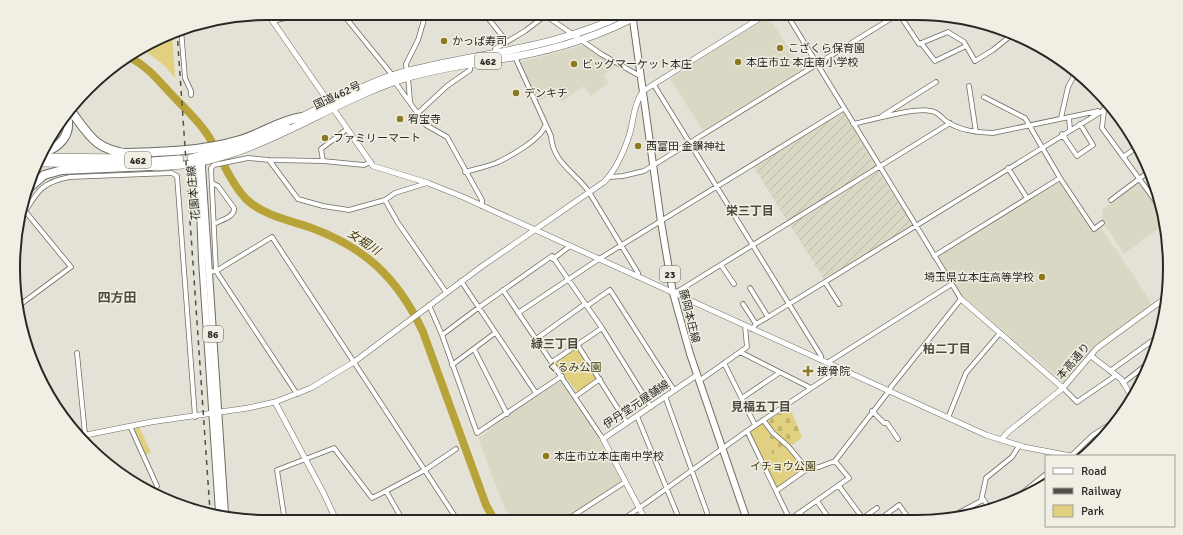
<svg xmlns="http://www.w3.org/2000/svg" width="1183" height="535" font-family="Signika,'Noto Sans JP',sans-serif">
  <defs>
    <pattern id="industrial-furrows" width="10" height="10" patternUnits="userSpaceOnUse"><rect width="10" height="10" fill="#dad7c4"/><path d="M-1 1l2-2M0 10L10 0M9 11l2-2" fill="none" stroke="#bbb9a8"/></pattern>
    <pattern id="cemetery-stones" width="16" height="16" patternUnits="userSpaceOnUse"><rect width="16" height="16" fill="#e0d07f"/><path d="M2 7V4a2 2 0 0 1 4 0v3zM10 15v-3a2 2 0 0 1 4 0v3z" fill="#c0b36e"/></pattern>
  </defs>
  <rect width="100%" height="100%" fill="#e4e2d6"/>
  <path fill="#dad7c4" d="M768 16 803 71 704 132 670 79Z
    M585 45 616 66 603 75 609 83 591 96 584 86 562 102 556 93 537 102 520 65 521 62Z
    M1059 181 1094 230 1100 226 1149 299 1151 305 1095 346 1064 383 963 296 938 257 939 255Z
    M1139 181 1158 207 1162 226 1124 254 1102 220V210Z
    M562 380 600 436 598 438 620 479V482L563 521H514L504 507 478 438 487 432V430Z"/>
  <path fill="url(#industrial-furrows)" d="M842 111 876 166 788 222 753 166Z
    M878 171 914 226 825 280 790 225Z"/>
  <path fill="url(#cemetery-stones)" d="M789 406 802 437 791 446 772 455 767 431 763 424Z"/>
  <path fill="#e0d07f" d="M172 34 175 78 165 66 144 50Z
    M575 348 578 349 597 378 578 393 555 364Z
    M763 424 767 431 772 455 788 448 804 467 776 488 750 433V431Z
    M139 427 151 452 145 456 132 428Z"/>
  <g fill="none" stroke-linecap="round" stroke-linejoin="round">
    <path stroke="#b7a338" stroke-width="8" d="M131 58C150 68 161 84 175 98 187 111 200 122 209 137 221 157 230 182 246 199 263 215 288 220 309 227 365 247 398 278 423 332L486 505 495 521"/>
    <g stroke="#6e6c62" stroke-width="5.5">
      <path id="minor" d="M342 13 393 76
        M484 13 507 42
        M542 13 601 54 640 76
        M899 14 919 44 948 32 964 42 975 61 993 50 1014 33
        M273 21 306 13
        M554 21 561 13
        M181 29 185 78 191 91V95
        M921 43 935 61 966 46
        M497 54 495 49 525 31 546 15
        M515 57 551 136C553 163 575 172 589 192L638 273V277
        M407 72 406 64 418 40 426 13
        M408 77 410 101
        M395 82 426 125 447 137 482 200V206
        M654 85 821 356V360
        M969 86 976 132
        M1105 102 1102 128 1157 203
        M418 113 447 86 470 70 471 64
        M882 116 936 82
        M1069 117 1070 130
        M1061 118 1068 87 1075 74
        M853 124C872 120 914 107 931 111 938 112 941 117 946 121 960 131 976 132 993 133L1098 111
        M1062 134 1077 156 1093 145 1080 124
        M1123 157 1136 148
        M269 160 298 199 323 206 349 210 385 200 395 193 427 183
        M323 161 321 149 347 129
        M1008 168 1027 198
        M465 172C475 169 486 167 496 163 509 157 540 140 545 126
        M610 177 623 176 644 171 900 13
        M1060 178 1094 229 1102 223
        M214 184 218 186 234 208C235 217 221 220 214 224
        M385 200 398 223 446 292
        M1111 200 1151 170
        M18 222C36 197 36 183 70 177L172 173 177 176 195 417
        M934 256 1060 178 1025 118 984 97
        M553 259 570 246
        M721 265 734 284
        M208 272 216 271 272 237 458 521
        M461 281 536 393
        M825 282 839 304
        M750 288 768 317
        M503 290 603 439
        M673 293 680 290 950 123
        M743 304 756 324
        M429 305 442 335 477 433 562 376
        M587 306 610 290 674 390
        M17 307 71 267 25 211
        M518 313 599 259 843 109
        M752 329 756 324 768 317 1104 110
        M442 335 478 308 552 256 602 328 651 407
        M536 339 585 304
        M577 344 627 423
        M474 349 507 414
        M740 352 811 388
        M77 353 85 434
        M552 362 602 328
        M724 363 755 425
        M827 363 952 284
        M452 365 495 333
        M1110 371 1156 338
        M699 381 747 347 745 326
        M1123 383 1146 365 1152 357
        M1063 388 1077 402 1115 376
        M297 394 216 271 211 168 214 165 248 158 269 160 323 161 364 165 371 162
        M576 396 600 379
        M665 396 710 521
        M742 398 779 373
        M872 411 884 423H887L898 439
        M637 416 680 521
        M948 418 966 373 1000 333
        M764 421 773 433 788 446 807 469
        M130 426 157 486
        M747 431 790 520
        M1071 456 1093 435 1120 418
        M839 486 864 520
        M386 491 425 470 456 449
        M776 491 807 469 819 467 835 461 889 391 891 387 961 299 786 13
        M983 499 990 509
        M1017 500 1016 498 1046 474
        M817 501 830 520
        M1007 504 1016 498
        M800 513 803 520
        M863 518 877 508
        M789 520 849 478 835 461
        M879 520 899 505 910 520
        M945 520 981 501 986 478 1012 457 1019 446
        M565 521 625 482
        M621 521 747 431 840 369
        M285 522 277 470 334 448 372 498 386 491 402 519 397 522"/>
    </g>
    <g stroke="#6e6c62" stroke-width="6">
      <path id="tertiary" d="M267 13 373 166 428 183 463 197 986 435 1024 447 1071 456
        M961 299 1063 388
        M1091 356 1121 379 1132 397
        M275 402 324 494 337 522
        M81 436 151 422 248 408 275 402 311 388 354 362 481 267 604 182C616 170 624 151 629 136 634 120 633 106 643 91L768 13
        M1001 440 1008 432 1063 388 1097 348 1164 299
        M646 521 603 439 697 375"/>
    </g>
    <g stroke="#6e6c62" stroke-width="8">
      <path id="primary" d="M632 13 661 222 673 293 690 354 747 520
        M198 158 202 260 219 512
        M199 158 202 161V167L225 514"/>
    </g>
    <g stroke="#6e6c62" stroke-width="8">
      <path id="trunk" d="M297 119C334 102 369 81 409 71 484 52 556 49 626 13
        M41 157 125 158 151 161 180 159
        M191 158 240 145 286 125
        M38 163 128 164
        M147 166C241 173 323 102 409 77 443 67 478 63 513 57 557 49 603 35 642 13"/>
    </g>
    <g stroke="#6e6c62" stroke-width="10">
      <path id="motorway" d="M71 111C90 137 96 150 130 154
        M42 153C59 148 72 135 67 117
        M125 153C163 152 203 151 240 140 261 134 280 120 302 117
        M29 188 44 175 62 170 151 166"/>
    </g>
    <use href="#minor" stroke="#fff" stroke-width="4"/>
    <use href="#tertiary" stroke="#fff" stroke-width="5"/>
    <use href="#primary" stroke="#fff" stroke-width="6"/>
    <use href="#trunk" stroke="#fff" stroke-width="7"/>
    <use href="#motorway" stroke="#fff" stroke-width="8"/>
    <path stroke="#4f4e48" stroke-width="1.5" stroke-dasharray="5 5" stroke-linecap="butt" d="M177 31 210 511"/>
  </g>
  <g fill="#8b7a20" stroke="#f1efe3" stroke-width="1.5">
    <circle cx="444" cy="41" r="4"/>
    <circle cx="780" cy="48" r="4"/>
    <circle cx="738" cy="62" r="4"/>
    <circle cx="574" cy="64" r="4"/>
    <circle cx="516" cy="93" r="4"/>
    <circle cx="400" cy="119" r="4"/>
    <circle cx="325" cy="138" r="4"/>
    <circle cx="638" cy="146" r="4"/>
    <circle cx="1042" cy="277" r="4"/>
    <path d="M806 365h4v4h4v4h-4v4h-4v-4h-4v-4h4z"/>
    <circle cx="546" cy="456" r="4"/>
  </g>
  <g text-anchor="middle" stroke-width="3" stroke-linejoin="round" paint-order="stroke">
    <g fill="#f1efe3" stroke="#65645d" stroke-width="1">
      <rect x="475" y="53" width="26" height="16" rx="3"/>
      <rect x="125" y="152" width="26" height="16" rx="3"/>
      <rect x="660" y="266" width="20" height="16" rx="3"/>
      <rect x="203" y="326" width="20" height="16" rx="3"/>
    </g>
    <g font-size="10" font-weight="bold" fill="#292824">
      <text x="488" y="65">462</text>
      <text x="138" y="164">462</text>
      <text x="670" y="278">23</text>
      <text x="213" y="338">86</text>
    </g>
    <g font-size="11" fill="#292824" stroke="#f1efe3" text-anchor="start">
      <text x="452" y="45">かっぱ寿司</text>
      <text x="788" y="52">こざくら保育園</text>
      <text x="746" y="66">本庄市立 本庄南小学校</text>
      <text x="582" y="68">ビッグマーケット本庄</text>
      <text x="524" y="97">デンキチ</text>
      <text x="408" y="123">宥宝寺</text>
      <text x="333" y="142">ファミリーマート</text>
      <text x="646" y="150">西富田 金鑚神社</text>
      <text x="1034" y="281" text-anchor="end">埼玉県立本庄高等学校</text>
      <text x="817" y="375">接骨院</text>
      <text x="554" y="460">本庄市立本庄南中学校</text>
    </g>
    <g font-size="11" fill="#292824" stroke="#f1efe3">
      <text transform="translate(337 95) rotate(-25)" y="4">国道462号</text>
      <text transform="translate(193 193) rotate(-95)" y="4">花園本庄線</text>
      <text transform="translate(690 316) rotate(76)" y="4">藤岡本庄線</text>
      <text transform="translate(1073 361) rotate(-49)" y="4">本高通り</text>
      <text transform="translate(636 404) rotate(-34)" y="4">伊丹堂元屋舗線</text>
    </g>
    <g font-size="11" fill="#3f370a" stroke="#f1efe3">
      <text x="574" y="371">くるみ公園</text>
      <text x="783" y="470">イチョウ公園</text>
    </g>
    <g font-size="12" font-weight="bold" fill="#4e4c42" stroke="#f1efe3">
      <text x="750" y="215">栄三丁目</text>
      <text x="555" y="348">緑三丁目</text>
      <text x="947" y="353">柏二丁目</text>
      <text x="761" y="411">見福五丁目</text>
    </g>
    <g font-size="12" font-style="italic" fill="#40370a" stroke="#f1efe3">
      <text transform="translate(364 242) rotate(34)" y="4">女堀川</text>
    </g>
    <g font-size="13" font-weight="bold" fill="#4e4c42" stroke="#f1efe3">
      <text x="117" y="302">四方田</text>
    </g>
  </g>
  <path d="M0 0H1183V535H0ZM267 20H916A247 247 0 0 1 1163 267V268A247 247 0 0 1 916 515H267A247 247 0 0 1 20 268V267A247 247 0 0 1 267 20Z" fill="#f1efe3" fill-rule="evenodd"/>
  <path fill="none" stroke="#292824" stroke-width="2" d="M267 20H916A247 247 0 0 1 1163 267V268A247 247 0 0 1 916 515H267A247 247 0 0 1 20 268V267A247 247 0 0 1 267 20Z"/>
  <rect x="1045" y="455" width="130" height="72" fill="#f1efe3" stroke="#a19f97"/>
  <rect x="1053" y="468" width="20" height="6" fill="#ffffff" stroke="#a19f97"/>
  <text x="1081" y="475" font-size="12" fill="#292824">Road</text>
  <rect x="1053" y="488" width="20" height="6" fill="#4f4e48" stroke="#a19f97"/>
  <text x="1081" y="495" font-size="12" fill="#292824">Railway</text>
  <rect x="1053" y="505" width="20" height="12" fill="#e0d07f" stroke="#a19f97"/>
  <text x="1081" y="515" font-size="12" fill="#292824">Park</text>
</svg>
